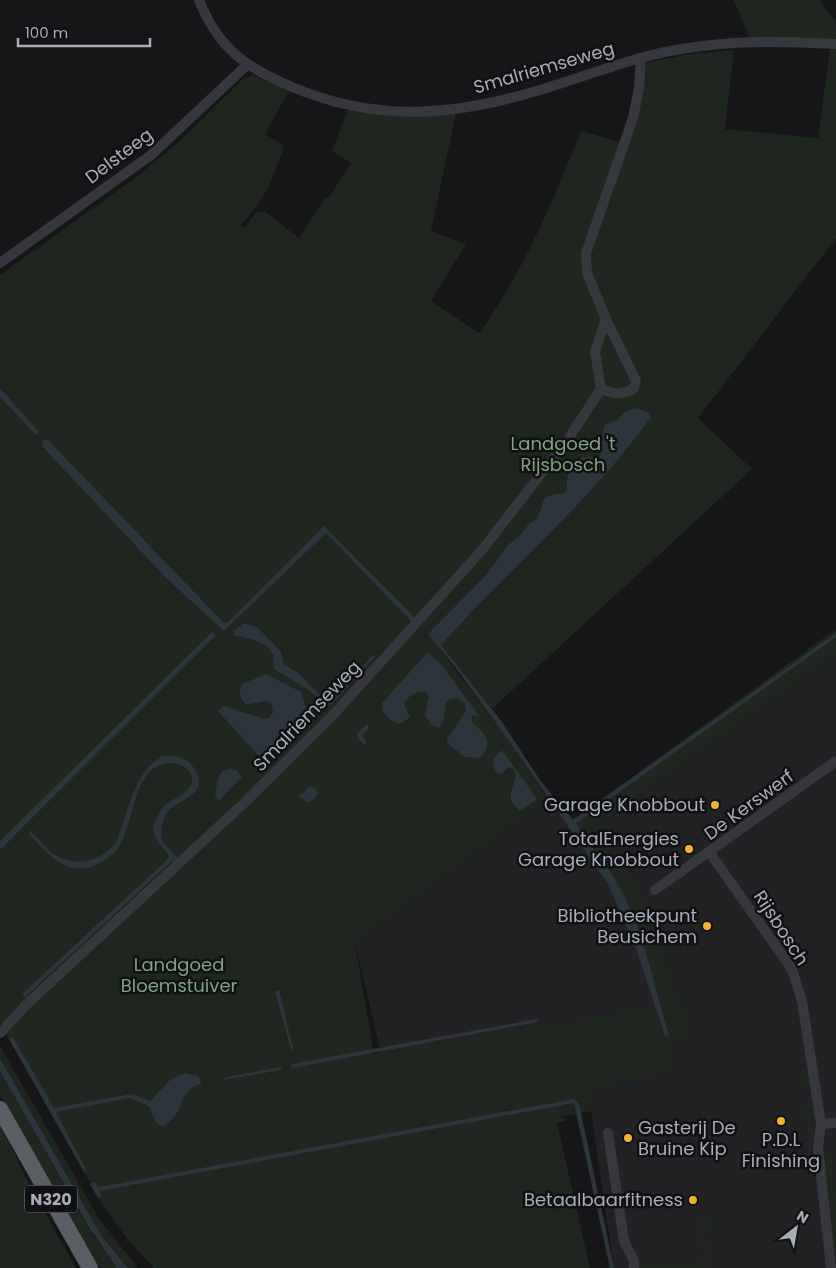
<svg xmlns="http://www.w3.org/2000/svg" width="836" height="1268" font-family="Poppins,sans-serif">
  <rect width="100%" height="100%" fill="#161618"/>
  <path fill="#222225" d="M836 655V1268H614L591 1111 404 1149 355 943 549 800 573 820 598 825Z"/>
  <path fill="#1e261f" d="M734 0H820L836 22V40H750Z
    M830 49H836V238L698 418 752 469 492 709 440 645 436 644 509 741 549 800 355 943 374 1054 662 1005 627 902 618 885 573 820 836 629V655L598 825 642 892 692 1035 672 1039 674 1073 588 1089 591 1111 555 1115V1117L566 1118V1121L557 1123 590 1268H154L128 1240 102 1204 0 1023V275L138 176 180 141 243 79 253 75 289 91 265 134 284 146C272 182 267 196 241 225L245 228 256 212 264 211 299 238 325 198 330 196 351 163 332 151 348 109 413 117 456 113 431 231 466 244 431 301 479 333C524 271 553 201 581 131L621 142 647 63 684 55 734 50 725 129 818 138Z
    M0 1046 98 1217 138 1268H129L101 1235 0 1058Z
    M805 1068 807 1069 808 1087 803 1088 800 1069Z
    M0 1071 94 1237 118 1268H101L94 1260 0 1096Z
    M810 1101 813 1130 806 1134 802 1102Z
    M0 1124 29 1184 76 1268H0Z
    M823 1156 832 1157 836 1193V1216L826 1211Z
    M814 1205 817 1206 819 1227 815 1231 812 1207Z
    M734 1214 735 1217 712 1221 704 1236 707 1240 710 1268H636V1266L702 1259 696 1221 699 1219Z
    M827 1216 836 1220V1251L831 1247Z"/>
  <path fill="#2c353c" d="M0 388 39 432 36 435 0 397Z
    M635 408 648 412 651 417C591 501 510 568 441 645L502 722 540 780 573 820 836 633V637L576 823C589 844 606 864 619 886 644 931 654 986 669 1035L665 1036 636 948 608 884 509 741 455 667 428 634 487 574 508 545 520 535 529 524 537 519C547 498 537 496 565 493L567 490C567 477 567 461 584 457 590 456 594 458 600 455L604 425 617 420 623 413Z
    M43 439 48 440 224 623 228 622 324 526 416 619 412 622 326 533 224 631 166 578 42 446Z
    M244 623 258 628 281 652 284 664 298 673 327 702 373 655 375 656 332 704 327 706 309 690 275 670C272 665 274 661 273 655 269 641 245 638 234 635L233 632Z
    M212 632 216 635 0 850V841Z
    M427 653 441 664 479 716 472 715V722C484 733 496 743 479 758L465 757 447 743V739L466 711 465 703 458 698 450 699 446 702 443 722 440 727 433 726 425 716 429 696 425 692C417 691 408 696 404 704L410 717 400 724 390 720 382 711V703Z
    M266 674 301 692 308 714 262 756 257 754 218 711 224 706 264 719 270 718 273 711 271 702C263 699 254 705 245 704L239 694 242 684Z
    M368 724 369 728 362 735 367 743 364 745 357 737V733Z
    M502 750 537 799 520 811 511 801V793L516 775 514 769 509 767 501 774 495 772 493 759Z
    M163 756C175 756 187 757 194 768 213 796 174 799 166 814 162 822 160 832 162 841L179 859 173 860 25 997 22 994 169 858C167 846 154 846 153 826 156 819 159 812 164 806 174 797 201 790 189 771 185 766 178 763 172 763 132 763 135 822 119 847 114 855 106 859 99 863 70 881 47 853 29 834L31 832C38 838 44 846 51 852 73 869 102 863 117 840 129 811 133 772 163 756Z
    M230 769 236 770 242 777 219 801 215 795 218 779 222 771Z
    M308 787 315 788 318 793 312 801 307 802 298 795 304 793Z
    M279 990 293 1048 292 1053 275 991Z
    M537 1019 538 1022 292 1068 291 1064Z
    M13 1037 54 1108 132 1094 150 1101 170 1080 185 1073 198 1076 202 1084C180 1089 185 1103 175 1116 173 1119 167 1123 164 1127L156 1123 149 1106 130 1098 56 1112 87 1171 84 1172 9 1039Z
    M0 1058 101 1235 128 1268H117L90 1229 0 1071Z
    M281 1067V1070L223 1080V1078Z
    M574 1099 579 1104 614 1268H610L609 1264 574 1103 99 1191 102 1197 98 1198 90 1184 94 1182 99 1187Z"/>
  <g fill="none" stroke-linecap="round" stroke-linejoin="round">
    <path stroke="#37383d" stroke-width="10" d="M199 0C218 48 246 68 292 87 378 123 453 116 540 90 587 76 632 57 681 49 733 40 784 41 836 44
      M0 263 151 155 248 64
      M601 389C614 394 622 396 634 388L636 381 606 319
      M710 853 792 969 802 1001 821 1124 818 1148 831 1268
      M655 890 836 761
      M0 1033 26 1005 243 804 333 715 482 550 568 439 601 389 595 352 606 319 587 273 586 253 633 118 639 88 641 58
      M821 1124 836 1123
      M608 1133 624 1241 634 1261V1268"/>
    <path stroke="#5b5e65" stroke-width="16" d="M0 1109 90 1268"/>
  </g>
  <g fill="#f2b134" stroke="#111113" stroke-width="2">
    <circle cx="715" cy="805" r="5"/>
    <circle cx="689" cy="849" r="5"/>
    <circle cx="707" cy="926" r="5"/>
    <circle cx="781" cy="1121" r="5"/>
    <circle cx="628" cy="1138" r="5"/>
    <circle cx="693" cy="1200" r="5"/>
  </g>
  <g text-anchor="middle" stroke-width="5" stroke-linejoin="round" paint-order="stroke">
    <rect fill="#111113" stroke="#7b7e86" stroke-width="1" x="25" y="1185.5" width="52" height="27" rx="4"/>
    <g font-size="16" font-weight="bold" fill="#a8adb8">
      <text x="51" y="1205">N320</text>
    </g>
    <g font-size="18" fill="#a8adb8" stroke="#111113">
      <text transform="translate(544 68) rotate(-16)" y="6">Smalriemseweg</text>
      <text transform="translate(119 156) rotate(-37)" y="6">Delsteeg</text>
      <text transform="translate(307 716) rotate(-46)" y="6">Smalriemseweg</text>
      <text transform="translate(749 805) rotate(-36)" y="6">De Kerswerf</text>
      <text transform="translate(781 928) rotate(57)" y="6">Rijsbosch</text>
    </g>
    <g font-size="18" fill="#7fa381" stroke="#111113">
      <text x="563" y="450">Landgoed 't<tspan x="563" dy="21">Rijsbosch</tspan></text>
      <text x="179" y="971">Landgoed<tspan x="179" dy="21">Bloemstuiver</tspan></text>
    </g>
    <g font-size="18" fill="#a8adb8" stroke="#111113" text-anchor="end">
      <text x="705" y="811">Garage Knobbout</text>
      <text x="679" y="845">TotalEnergies<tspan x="679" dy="21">Garage Knobbout</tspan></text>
      <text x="697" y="922">Bibliotheekpunt<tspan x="697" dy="21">Beusichem</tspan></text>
      <text x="638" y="1134" text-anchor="start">Gasterij De<tspan x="638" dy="21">Bruine Kip</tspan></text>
      <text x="781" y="1146" text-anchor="middle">P.D.L<tspan x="781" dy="21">Finishing</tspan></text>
      <text x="683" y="1206">Betaalbaarfitness</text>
    </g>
  </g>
  <g transform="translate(796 1228) rotate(31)" stroke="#111113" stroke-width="4" paint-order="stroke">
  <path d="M0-4L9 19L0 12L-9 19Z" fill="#a8adb8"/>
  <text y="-8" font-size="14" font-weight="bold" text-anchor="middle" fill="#a8adb8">N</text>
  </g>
  <path d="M18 38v8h132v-8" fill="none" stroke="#a8adb8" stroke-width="2.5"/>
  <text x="25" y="38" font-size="15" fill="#a8adb8" stroke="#111113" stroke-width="4" paint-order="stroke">100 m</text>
</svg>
